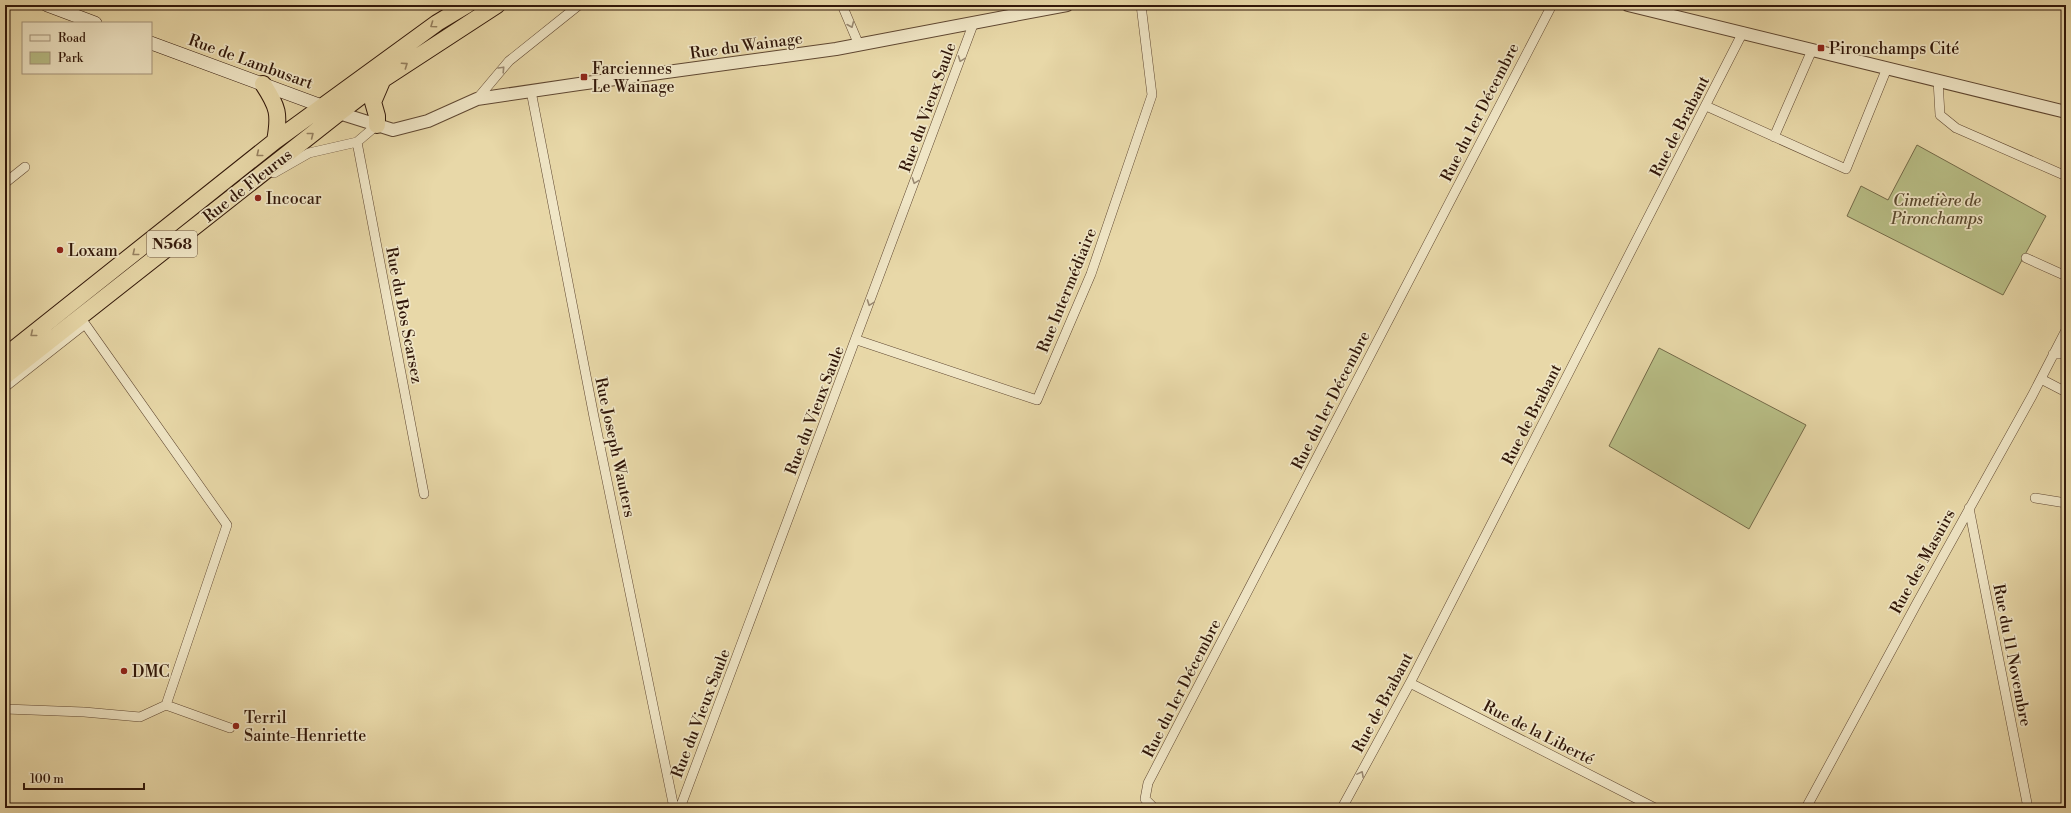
<svg xmlns="http://www.w3.org/2000/svg" width="2071" height="813" font-family="'Libre Bodoni',serif">
  <rect width="100%" height="100%" fill="#e8d8a8"/>
  <filter id="stains"><feTurbulence type="fractalNoise" baseFrequency=".005" numOctaves="4"/><feColorMatrix values="0 0 0 0 .2 0 0 0 0 .09 0 0 0 0 .02 0 0 0 .5 -.17"/></filter>
  <radialGradient id="worn" r=".72"><stop offset=".6" stop-color="#630" stop-opacity="0"/><stop offset="1" stop-color="#630" stop-opacity=".3"/></radialGradient>
  <path fill="#b8be86" stroke="#746a48" d="M1917 145 2046 216 2003 295 1847 216 1861 186 1888 200Z
    M1659 348 1806 425 1749 529 1609 446Z"/>
  <g fill="none" stroke-linecap="round" stroke-linejoin="round">
    <g stroke="#5f4731" stroke-width="10">
      <path id="minor" d="M842 5 859 45
        M1938 80 1940 115 1956 128 2066 176
        M531 91 594 417 674 808
        M477 99 509 61 579 5
        M1706 106 1846 169 1887 68
        M1774 137 1812 50
        M357 142 424 494
        M274 173 309 153 357 142 377 125
        M5 183 25 167
        M2026 258 2066 276
        M857 340 1037 400 1091 274 1152 95 1141 5
        M2053 354H2066
        M2041 379 2066 392
        M5 387 85 324 227 525 166 705
        M2035 498 2066 503
        M1969 508 2028 808
        M1410 683 1655 808
        M5 709 84 712 140 717 166 705 230 728
        M680 808 974 22
        M1154 808 1145 799 1148 783 1552 5
        M1342 808 1410 683 1743 32
        M1806 808 1917 603 2032 396 2066 330"/>
    </g>
    <g stroke="#5f4731" stroke-width="14">
      <path id="tertiary" d="M1628 5 2066 112
        M339 113 393 130 428 121 477 99 579 84 836 49 1067 5"/>
    </g>
    <g stroke="#311709" stroke-width="14">
      <path id="secondary" d="M47 5 95 23
        M151 43 330 109"/>
    </g>
    <g stroke="#311709" stroke-width="18">
      <path id="trunk" d="M263 84C278 107 280 114 275 141
        M377 125V116L373 102 382 81
        M5 356 275 141 437 23 467 5
        M5 376 339 113 382 80 497 5"/>
    </g>
    <use href="#minor" stroke="#f0e6c6" stroke-width="9"/>
    <use href="#tertiary" stroke="#f0e6c6" stroke-width="12"/>
    <use href="#secondary" stroke="#f0e6c6" stroke-width="13"/>
    <use href="#trunk" stroke="#e8d8a8" stroke-width="16"/>
  </g>
  <defs><path id="oneway-chevron" d="M-2-3.5L2.5 0L-2 3.5" fill="none" stroke-width="1.6" stroke-linecap="round" stroke-linejoin="round"/></defs>
  <g stroke="#968160">
    <use href="#oneway-chevron" transform="translate(433 25) rotate(145)"/>
    <use href="#oneway-chevron" transform="translate(405 65) rotate(-34)"/>
    <use href="#oneway-chevron" transform="translate(311 135) rotate(-38)"/>
    <use href="#oneway-chevron" transform="translate(259 154) rotate(141)"/>
    <use href="#oneway-chevron" transform="translate(135 253) rotate(141)"/>
    <use href="#oneway-chevron" transform="translate(33 334) rotate(141)"/>
  </g>
  <g stroke="#9a8971">
    <use href="#oneway-chevron" transform="translate(851 25) rotate(67)"/>
    <use href="#oneway-chevron" transform="translate(961 59) rotate(110)"/>
    <use href="#oneway-chevron" transform="translate(502 69) rotate(-47)"/>
    <use href="#oneway-chevron" transform="translate(915 181) rotate(110)"/>
    <use href="#oneway-chevron" transform="translate(870 303) rotate(110)"/>
    <use href="#oneway-chevron" transform="translate(1361 774) rotate(-62)"/>
  </g>
  <g fill="#8f2418" stroke="#f0e6c6" stroke-width="1.5">
    <rect x="1817" y="44" width="8" height="8" rx="2"/>
    <rect x="580" y="73" width="8" height="8" rx="2"/>
    <circle cx="258" cy="198" r="4"/>
    <circle cx="60" cy="250" r="4"/>
    <circle cx="124" cy="671" r="4"/>
    <circle cx="236" cy="726" r="4"/>
  </g>
  <g text-anchor="middle" stroke-width="3.5" stroke-linejoin="round" paint-order="stroke">
    <rect fill="#f0e6c6" stroke="#6a5542" stroke-width="1" x="147" y="231" width="50" height="26" rx="3"/>
    <g font-size="15" font-weight="bold" fill="#311709">
      <text x="172" y="249">N568</text>
    </g>
    <g font-size="16" fill="#311709" stroke="#f0e6c6">
      <text transform="translate(746 45) rotate(-8)" y="6">Rue du Wainage</text>
      <text transform="translate(251 61) rotate(20)" y="6">Rue de Lambusart</text>
      <text transform="translate(927 107) rotate(-70)" y="6">Rue du Vieux Saule</text>
      <text transform="translate(1479 112) rotate(-63)" y="6">Rue du 1er Décembre</text>
      <text transform="translate(1679 126) rotate(-63)" y="6">Rue de Brabant</text>
      <text transform="translate(247 185) rotate(-38)" y="6">Rue de Fleurus</text>
      <text transform="translate(1066 290) rotate(-68)" y="6">Rue Intermédiaire</text>
      <text transform="translate(405 315) rotate(79)" y="6">Rue du Bos Scarsez</text>
      <text transform="translate(1330 400) rotate(-63)" y="6">Rue du 1er Décembre</text>
      <text transform="translate(814 410) rotate(-69)" y="6">Rue du Vieux Saule</text>
      <text transform="translate(1531 414) rotate(-63)" y="6">Rue de Brabant</text>
      <text transform="translate(616 447) rotate(78)" y="6">Rue Joseph Wauters</text>
      <text transform="translate(1922 561) rotate(-61)" y="6">Rue des Masuirs</text>
      <text transform="translate(2013 655) rotate(79)" y="6">Rue du 11 Novembre</text>
      <text transform="translate(1181 688) rotate(-63)" y="6">Rue du 1er Décembre</text>
      <text transform="translate(1382 702) rotate(-62)" y="6">Rue de Brabant</text>
      <text transform="translate(700 713) rotate(-69)" y="6">Rue du Vieux Saule</text>
      <text transform="translate(1539 732) rotate(27)" y="6">Rue de la Liberté</text>
    </g>
    <g font-size="16" fill="#311709" stroke="#f0e6c6" text-anchor="start">
      <text x="1829" y="54">Pironchamps Cité</text>
      <text x="592" y="74">Farciennes<tspan x="592" dy="18">Le Wainage</tspan></text>
      <text x="266" y="204">Incocar</text>
      <text x="68" y="256">Loxam</text>
      <text x="132" y="677">DMC</text>
      <text x="244" y="723">Terril<tspan x="244" dy="18">Sainte-Henriette</tspan></text>
    </g>
    <g font-size="16" font-style="italic" fill="#5a492e" stroke="#f0e6c6">
      <text x="1937" y="206">Cimetière de<tspan x="1937" dy="18">Pironchamps</tspan></text>
    </g>
  </g>
  <rect width="2071" height="813" fill="none" stroke="#e8d8a8" stroke-width="20"/>
  <rect x="6" y="6" width="2059" height="801" fill="none" stroke="#311709" stroke-width="2"/>
  <rect x="10" y="10" width="2051" height="793" fill="none" stroke="#311709"/>
  <rect x="22" y="22" width="130" height="52" fill="#f0e6c6" stroke="#a4937a"/>
  <rect x="30" y="35" width="20" height="6" fill="#f0e6c6" stroke="#a4937a"/>
  <text x="58" y="42" font-size="12" fill="#311709">Road</text>
  <rect x="30" y="52" width="20" height="12" fill="#b8be86" stroke="#a4937a"/>
  <text x="58" y="62" font-size="12" fill="#311709">Park</text>
  <path d="M24 783v6h120v-6" fill="none" stroke="#311709" stroke-width="2"/>
  <text x="30" y="783" font-size="12" fill="#311709" stroke="#f0e6c6" stroke-width="3" paint-order="stroke">100 m</text>
  <rect width="100%" height="100%" filter="url(#stains)"/>
  <rect width="100%" height="100%" fill="url(#worn)"/>
</svg>
